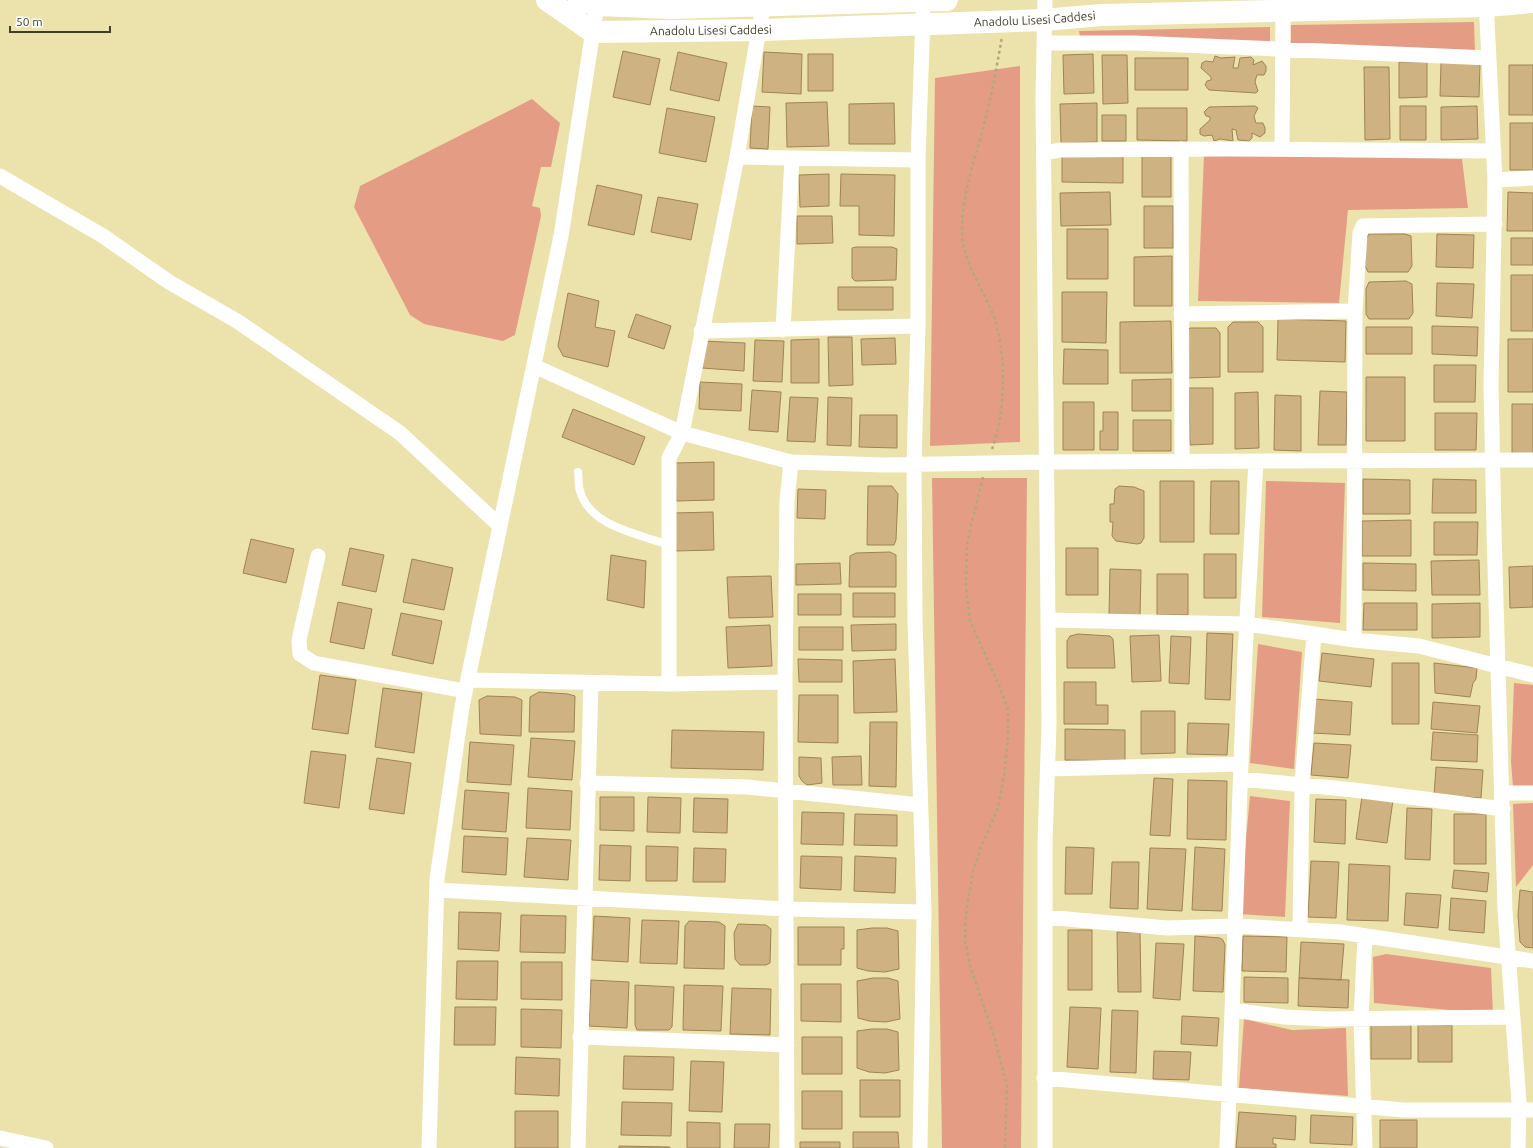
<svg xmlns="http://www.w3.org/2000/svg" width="1533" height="1148" font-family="Ubuntu,sans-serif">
  <rect width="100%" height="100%" fill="#ebe3ab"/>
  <path fill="#e49d84" d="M1474 22 1475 51 1291 44V25Z
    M1270 27V42L1080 37 1079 31Z
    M1020 66V442L930 446 935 78Z
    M532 99 560 123 551 167H541L532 206 540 208 541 216 515 335 503 341 424 324 410 315 354 207 360 186Z
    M1204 155 1462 159 1468 208 1348 210 1339 303 1198 301Z
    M932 478H1027L1021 1148H942Z
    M1266 481 1345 483 1340 623 1262 617Z
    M1258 644 1302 652 1294 769 1250 763Z
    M1514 683 1533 685V787H1513L1511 761Z
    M1250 796 1290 801 1285 917 1239 914Z
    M1533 803V865L1516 887 1513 804Z
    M1386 954 1491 968 1493 1014 1374 1003 1373 957Z
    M1244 1019 1292 1030 1346 1028 1348 1096 1239 1088Z"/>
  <path fill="#cfb282" stroke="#9f8355" d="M623 51 660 59 650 105 613 97Z
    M678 52 727 63 719 101 670 90Z
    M764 52 802 54 801 94 762 92Z
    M808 54H833V91H808Z
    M1093 54 1094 93 1064 94 1063 55Z
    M1102 55H1127L1128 103 1103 104Z
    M1215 56 1221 58 1235 57 1233 68H1238L1240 58 1251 57 1254 60 1253 65 1262 61 1266 66V71L1264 75H1257L1256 78 1255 82 1258 91 1256 93 1209 90 1205 85 1207 81 1211 80V77L1201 68 1202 63 1206 61 1213 62Z
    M1135 58H1188V90H1135Z
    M1399 62H1427V97L1399 98Z
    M1441 63 1480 64 1479 97 1440 96Z
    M1509 65H1533V115H1509Z
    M1364 67H1389L1390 139 1365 140Z
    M827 102 829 146 787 147 786 103Z
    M894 103 895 144H849V104Z
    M1097 103V142L1061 143 1060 104Z
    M752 106 770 107 768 149 750 148Z
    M1255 106 1258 108 1254 116 1255 120 1256 123H1263L1265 128V133L1260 137 1252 133V138L1249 141 1238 140 1236 130 1232 129 1233 141 1220 139 1214 141 1212 135 1204 136 1200 134V129L1210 120V117L1206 116 1204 112 1209 107Z
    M1400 106H1426V140H1400Z
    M1477 106 1478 139 1441 140V107Z
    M667 108 715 117 706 162 659 153Z
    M1137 108H1187V141L1137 140Z
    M1102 115H1126V141H1102Z
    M1510 123H1533V170H1510Z
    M1062 155 1123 156V183L1062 182Z
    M1142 155H1171V197H1142Z
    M829 174V206L800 207 799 175Z
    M841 174 895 175 894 236 859 235V206H840Z
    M597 185 642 195 634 235 588 225Z
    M1110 192 1111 225 1061 226 1060 193Z
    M1508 192 1533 193V231H1507Z
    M658 197 698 204 691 240 651 232Z
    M1144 206H1173V248H1144Z
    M797 216H832L833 243 797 244Z
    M1067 229H1108V279H1067Z
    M1369 234H1405L1411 236 1412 266 1408 272H1368L1365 266V241Z
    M1437 234 1474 235 1473 268 1436 267Z
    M1511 238H1533V265H1511Z
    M856 247H892L897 249 896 280 855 281 852 278V248Z
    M1172 256V306H1134V257Z
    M1511 275H1533V331H1511Z
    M1406 281 1412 284 1413 313 1409 319H1369L1366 314V289L1369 282Z
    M1437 283 1474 284 1472 318 1436 316Z
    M838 287H893V310H838Z
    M1062 292H1107L1106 343 1062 342Z
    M568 293 599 301 595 327 615 331 608 367 563 356 558 346Z
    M636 314 671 326 664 349 628 337Z
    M1278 319 1346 321 1345 362 1277 360Z
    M1171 321 1172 373H1120V322Z
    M1233 322H1258L1263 327V372H1228V327Z
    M1432 326 1478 327 1477 356 1432 354Z
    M1366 327H1412V354H1366Z
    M1190 328H1216L1220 333V377L1186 378V332Z
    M828 337H852L853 385 829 386Z
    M895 338 896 364 862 365 861 339Z
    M819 339V383H791V340Z
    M1508 339H1533V392H1508Z
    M755 340 784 341 782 382 753 381Z
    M703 341 745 343 744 371 702 368Z
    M1064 349 1108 350V384H1063Z
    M1434 365H1476L1475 402H1434Z
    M1366 377H1405V441H1366Z
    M1171 379V411H1132V380Z
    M700 382 742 384 741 411 699 409Z
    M1189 388H1213V444L1190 445Z
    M752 390 781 392 778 432 749 430Z
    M1320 391 1347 392 1346 445H1318Z
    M1258 392 1259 448 1235 449V393Z
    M1275 395 1301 396V451L1274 450Z
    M790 397 818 398 815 442 787 441Z
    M828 397 852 398 851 446 827 445Z
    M1063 402H1094V450H1063Z
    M1512 404H1533V455H1512Z
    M573 409 645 437 634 465 562 437Z
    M1103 412H1118V450H1100V431H1103Z
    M1435 413H1477L1476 450H1435Z
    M860 415H897V448L859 447Z
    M1133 420H1171V451H1133Z
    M714 462V500L676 501 675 463Z
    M1363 479 1410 480V514H1363Z
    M1433 479 1476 480V513H1432Z
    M1160 481H1194V542H1160Z
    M1211 481H1239V534H1210Z
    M868 486H892L898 494 896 540 894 545H867Z
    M1119 486 1134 487 1144 491V538L1141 543 1137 544 1116 541 1112 536 1113 522H1110V504H1114L1115 489Z
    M798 489 826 490 825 519 797 518Z
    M713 512 714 550 675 551 674 513Z
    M1411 520V556H1362V521Z
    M1434 522H1478L1477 555H1434Z
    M251 539 294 549 286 583 243 573Z
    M350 548 384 555 376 592 342 585Z
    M1066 548H1098V595H1066Z
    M890 552 896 555V587H849L850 556 856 553Z
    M1204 554H1236V598H1204Z
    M611 555 646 561 644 608 607 600Z
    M412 559 453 568 444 610 403 602Z
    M1479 560 1480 595H1432L1431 561Z
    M840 563 841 584 796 585V564Z
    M1363 563 1416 564V591L1363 590Z
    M1533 566V607L1510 608 1509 567Z
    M1110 569 1141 570 1140 617 1109 616Z
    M1157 574H1188V615H1157Z
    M771 576 773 617 729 618 727 577Z
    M853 593H895V617H853Z
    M798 594H841V615H798Z
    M338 602 372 609 364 649 330 642Z
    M1364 603H1417V630H1363Z
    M1480 603V637L1432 638V604Z
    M401 613 442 621 433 664 392 655Z
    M896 624V650L852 651 851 625Z
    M770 625 772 666 728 668 726 627Z
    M799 627H843V650H799Z
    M1207 633 1233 634 1230 700 1205 699Z
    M1078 634 1110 636 1113 639 1115 668H1067V641L1070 636Z
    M1159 635 1161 681 1132 682 1130 636Z
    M1171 636 1191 637 1189 684 1169 683Z
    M1322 653 1374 659 1371 687 1319 681Z
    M798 659 842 660V682H799Z
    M895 659 897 712 854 713 853 661Z
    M1392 663H1419V724H1392Z
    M1434 663 1477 668 1476 679 1473 683 1470 697 1435 693Z
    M320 675 356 680 348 734 312 729Z
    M1064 682H1096V705H1108V724H1064Z
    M383 688 422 693 414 753 375 747Z
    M539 692 568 694 575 696 574 732H529L530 697Z
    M799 695H838V743L798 742Z
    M487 696 515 697 522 700 521 736 480 734 479 700Z
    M1314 699 1352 702 1350 735 1312 733Z
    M1433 702 1480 706 1477 733 1431 729Z
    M1141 711H1175V753L1141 754Z
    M870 722H897L896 787 869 786Z
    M1188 723 1229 724 1227 755 1187 754Z
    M1065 729 1125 730V761L1065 760Z
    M672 730 764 732 763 770 671 768Z
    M1433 732 1478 735 1477 762 1431 760Z
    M531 738 575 741 572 780 528 777Z
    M470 742 514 745 511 785 467 782Z
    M1314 743 1351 745 1348 778 1311 775Z
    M311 751 346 755 339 808 304 803Z
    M861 756 862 785H833L832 757Z
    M799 757 821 758 822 783 807 785 802 781 799 776Z
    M377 758 411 763 404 814 369 809Z
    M1436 767 1483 770 1481 798 1434 795Z
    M1154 778 1173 779 1170 836 1150 835Z
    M1188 780 1227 781 1226 840 1187 839Z
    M528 788 572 791 570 830 526 828Z
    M465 790 509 793 506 832 462 829Z
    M1362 796 1393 800 1387 843 1356 839Z
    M600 797H634V831L600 830Z
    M648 797 681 798 680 833 647 832Z
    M694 798 728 799 727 833 693 832Z
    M1316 799 1346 800 1345 844 1314 842Z
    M1407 808 1432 809 1430 860 1405 859Z
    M802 812 844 813 843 845 801 844Z
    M855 814 897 815V846L854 845Z
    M1454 814H1486V864H1454Z
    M464 836 508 838 506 875 462 872Z
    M527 838 571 840 568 880 524 877Z
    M600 845 631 846 630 881 599 880Z
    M646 846 678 847 677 881H646Z
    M1066 847 1094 848 1092 894H1065Z
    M1195 847 1225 849 1222 911 1192 910Z
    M694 848 726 849 725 882H693Z
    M1150 848 1186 849 1182 911 1147 909Z
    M801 856 842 857 841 890 800 888Z
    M855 856 896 858 895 893 854 891Z
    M1311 861 1339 862 1336 918 1308 917Z
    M1112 862H1139L1138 909 1110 908Z
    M1349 864 1390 866 1388 921 1347 920Z
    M1454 870 1489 873 1487 892 1452 888Z
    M1520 890 1533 892V948L1525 947 1520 942 1518 915Z
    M1406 893 1441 895 1438 928 1404 925Z
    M1451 898 1486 901 1484 933 1449 930Z
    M459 912 501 913 499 951 458 949Z
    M521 915 566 916 565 953 520 952Z
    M594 916 630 918 628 962 592 960Z
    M642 920 679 921 677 964 640 963Z
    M689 921 719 922 725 926 724 969 684 968 685 926Z
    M738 924 766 925 771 929 770 963 766 965H740L735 959 734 933Z
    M798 927H844V949H841V965H798Z
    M872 928H887L898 931 899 969 885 972 868 971 857 968V930Z
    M1068 930H1092V990H1068Z
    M1117 932H1140L1141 992H1118Z
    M1195 936 1220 938 1223 940 1225 945 1223 992 1193 991Z
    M1243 936 1287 937 1286 972 1242 971Z
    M1301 942 1344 944 1341 980 1299 978Z
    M1156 943 1184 944 1180 1000 1153 998Z
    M457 961H498L497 1000 456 999Z
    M521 962H562V1000L521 999Z
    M1244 977 1288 978V1003L1244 1002Z
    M873 978H888L898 981 900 1019 886 1022 869 1021 858 1018 857 981Z
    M1299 978 1349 980 1348 1008 1298 1006Z
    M591 980 629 982 627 1028 589 1026Z
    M801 984H841V1022L801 1021Z
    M635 985 674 987 672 1027 669 1030H637L635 1025Z
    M684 985 723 986 721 1031 683 1030Z
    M732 988 771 989 770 1035 730 1034Z
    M455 1007H496L495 1045H454Z
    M1070 1007 1101 1008 1098 1069 1067 1067Z
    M521 1009 562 1010 561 1048 521 1047Z
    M1112 1010 1138 1011 1136 1073 1110 1072Z
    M1182 1016 1219 1018 1217 1046 1181 1044Z
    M1371 1024H1411V1059H1371Z
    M1418 1025H1452V1062H1418Z
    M872 1029H887L898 1032 899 1070 885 1073 869 1072 857 1068V1031Z
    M802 1037H842V1074H802Z
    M1154 1051 1191 1052 1189 1080 1153 1079Z
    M624 1056 674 1057 673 1090 623 1089Z
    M516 1057 560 1059 559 1096 515 1094Z
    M691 1061 724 1062 722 1112 689 1111Z
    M860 1080H900V1117H860Z
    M802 1091H842V1129H802Z
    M622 1102 672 1103 671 1136 621 1135Z
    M515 1111H558V1148H515Z
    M1239 1112 1296 1116 1295 1140 1273 1138V1144H1276V1148H1236Z
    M1311 1115 1353 1117 1352 1145 1310 1143Z
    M1380 1120H1417V1148H1380Z
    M687 1122 720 1123V1148H687Z
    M735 1124H770L769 1148H734Z
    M853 1132H898L899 1148H853Z
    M800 1142H840V1148H800Z
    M619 1146 670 1147V1148H619Z"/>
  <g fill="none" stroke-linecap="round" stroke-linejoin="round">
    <path stroke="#afa97d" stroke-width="2.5" stroke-dasharray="3 3" stroke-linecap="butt" d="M992 449C1006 413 1007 348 992 312 982 287 963 261 962 233 961 196 976 156 985 121 992 93 997 65 1002 37
      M983 477 967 543 966 586 970 621 999 685 1008 710V737L1004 777 997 810 981 847 973 871 966 914 965 940 970 966 994 1036 1007 1086 1005 1148"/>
    <path stroke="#fff" stroke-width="8" d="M578 472C579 478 578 486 580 491 590 527 639 534 669 545"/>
    <path stroke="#fff" stroke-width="15" d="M1045 0 1043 96 1049 725 1045 842V1148
      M1486 0 1495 180 1491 385 1494 532 1505 910 1519 1102 1518 1148
      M1045 43H1134L1489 58
      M1181 149 1182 461
      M1282 149 1283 10
      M1044 153 1060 150 1226 149 1494 151
      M737 157 918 160
      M0 176 103 236 169 282 237 321 400 433 500 526
      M1495 180 1533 178
      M1181 314 1355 311
      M783 330 792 158
      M701 331 918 326
      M534 366 682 433 791 462 884 465 1047 462 1533 460
      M318 556 299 640 300 654 314 663 465 691
      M1048 620 1247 624 1354 640 1419 646 1533 675
      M1354 640 1355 311 1360 233 1363 226 1495 224
      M468 680 669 684 785 682
      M669 684V458L682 433 737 157 763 6
      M1048 769 1241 764
      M1241 779 1354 790 1503 809
      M587 783 747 787 920 805
      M1502 793H1533
      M437 890 786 909 924 912
      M1045 917 1167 928 1236 926 1340 932 1533 961
      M1300 929 1302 784 1314 634
      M1232 1010 1285 1017 1327 1019 1513 1017
      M580 1037 787 1045
      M1044 1078 1404 1110H1533
      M0 1138 46 1148
      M429 1148 437 879 462 707 561 236 597 5
      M578 1148 591 683
      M787 1148 785 682 787 501 791 462
      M920 1148 924 912 915 621 914 464 918 326V160L923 14
      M1227 1148 1245 654 1256 461
      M1365 1148 1361 1019 1365 937"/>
    <g stroke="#fff" stroke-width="22">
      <path id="s1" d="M547 0 593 32 760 30 1044 20 1101 15 1487 6 1533 2"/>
      <path d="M579 0 597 5 672 8 947 0"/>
    </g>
  </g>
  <g text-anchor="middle" stroke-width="3.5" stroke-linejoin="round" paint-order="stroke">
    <g font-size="12" fill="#413e27" stroke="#fff">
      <text dy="4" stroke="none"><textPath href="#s1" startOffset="498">Anadolu Lisesi Caddesi</textPath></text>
      <text dy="4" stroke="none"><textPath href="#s1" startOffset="174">Anadolu Lisesi Caddesi</textPath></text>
    </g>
  </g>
  <path d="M10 26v6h100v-6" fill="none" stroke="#413e27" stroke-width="2"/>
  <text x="16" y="26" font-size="12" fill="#413e27" stroke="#ffffff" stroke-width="3" paint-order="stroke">50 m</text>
</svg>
